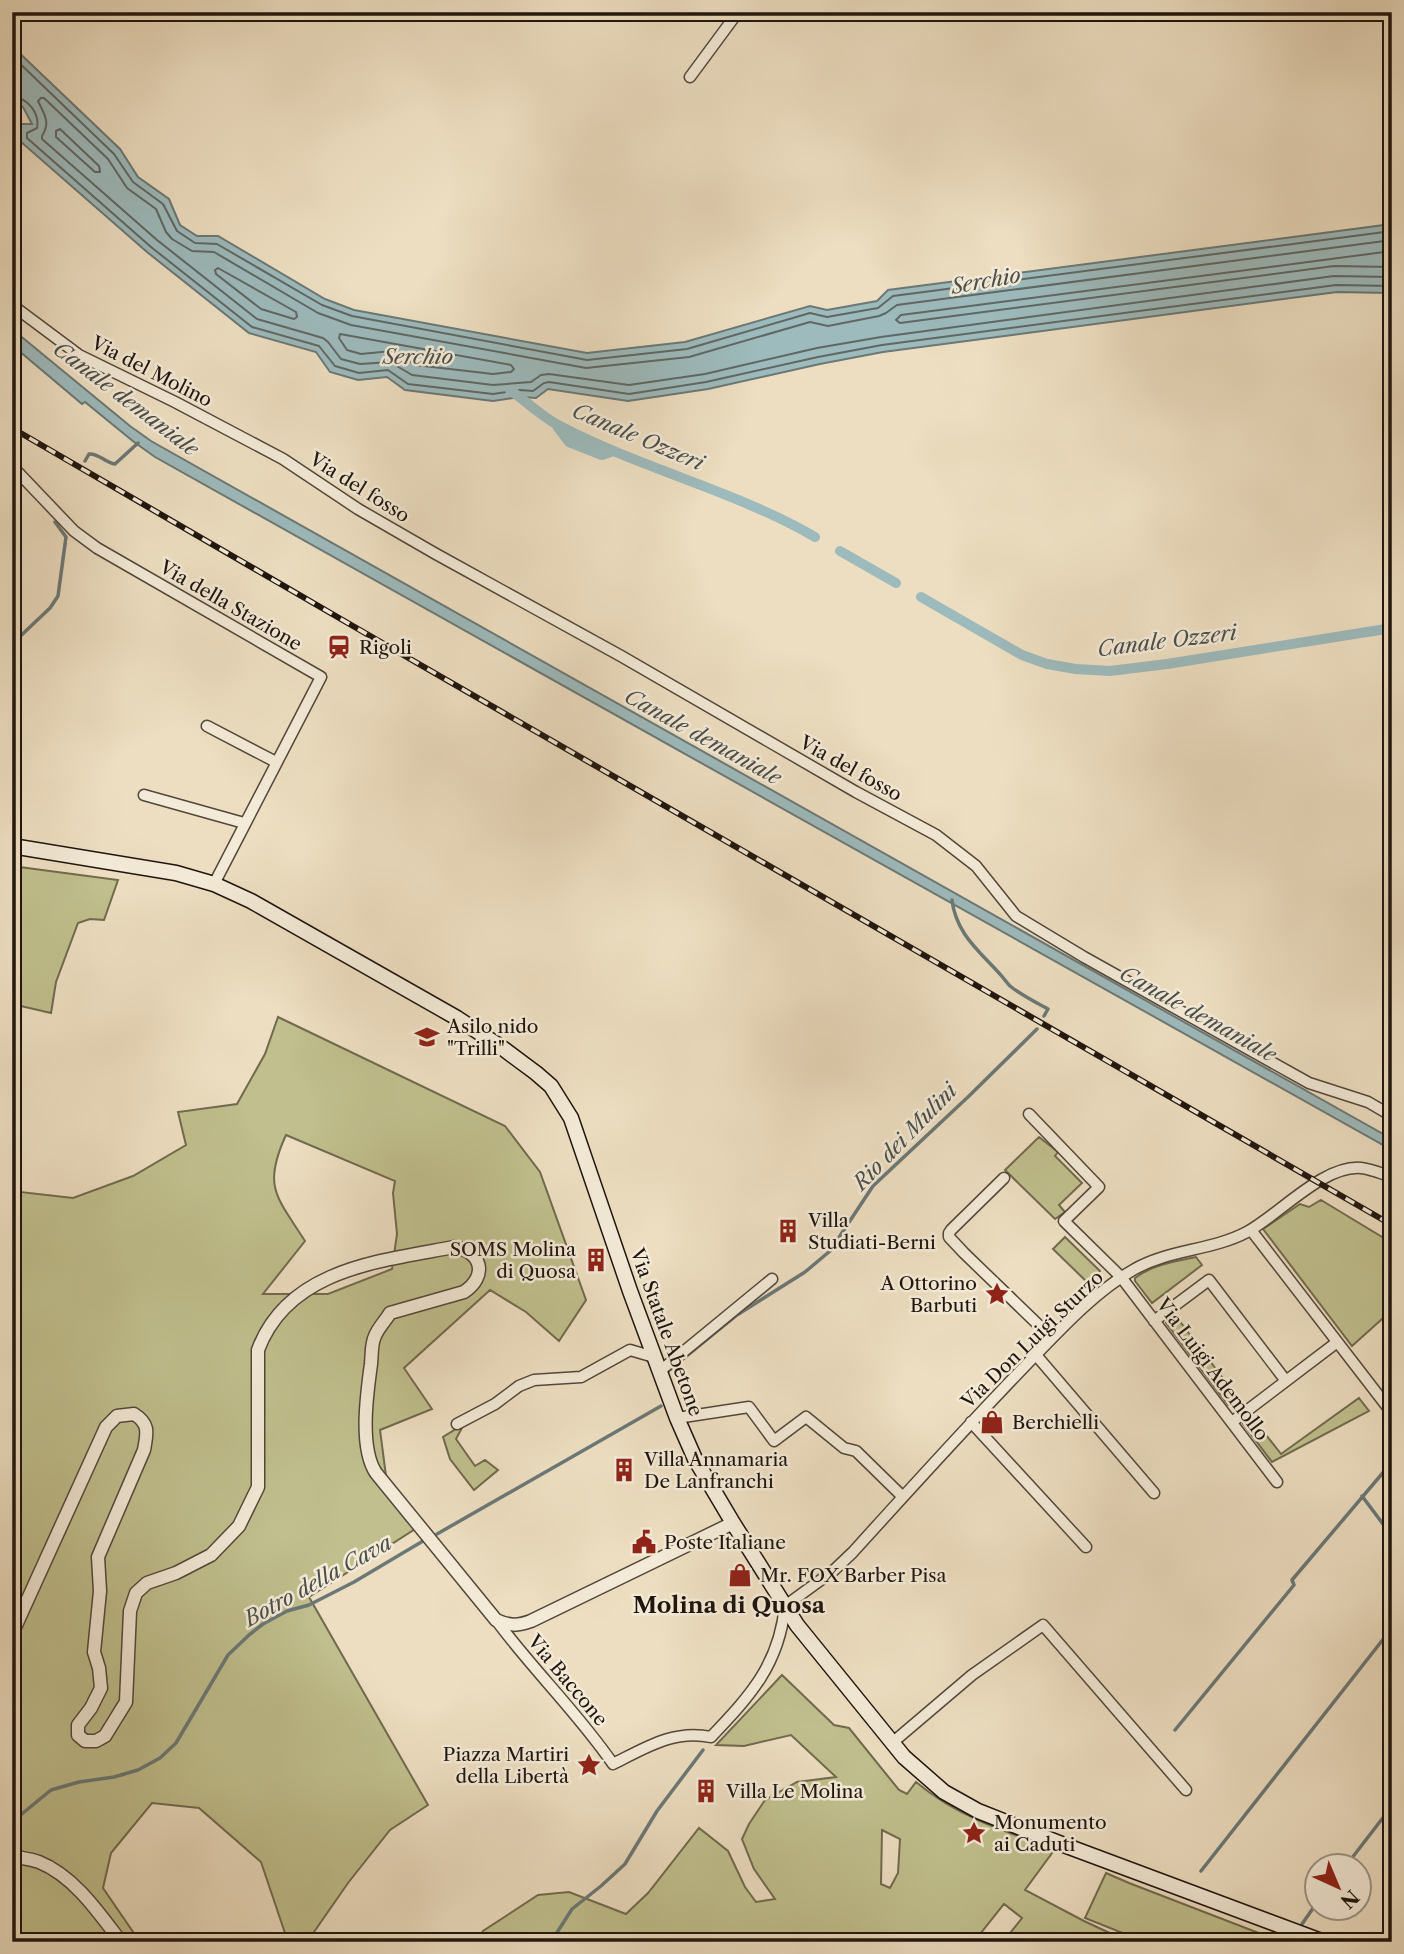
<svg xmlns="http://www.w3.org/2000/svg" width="1404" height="1954" font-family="'Libre Caslon Text',serif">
  <rect width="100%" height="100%" fill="#eddec1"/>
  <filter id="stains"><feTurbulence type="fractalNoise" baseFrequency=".00286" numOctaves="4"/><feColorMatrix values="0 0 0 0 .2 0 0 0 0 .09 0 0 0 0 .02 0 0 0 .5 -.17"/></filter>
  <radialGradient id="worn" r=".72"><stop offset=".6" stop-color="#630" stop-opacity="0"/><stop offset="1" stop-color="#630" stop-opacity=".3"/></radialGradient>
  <path fill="#c0bf8d" stroke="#706a4e" stroke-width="2" fill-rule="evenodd" d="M12 866 118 880 104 920 90 919 78 923 56 982 51 1013 12 1004Z
    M278 1017 505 1126 540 1172 586 1300 559 1341 526 1312 490 1290 404 1368 432 1409 380 1430 386 1476 423 1524 309 1597 428 1805 390 1830 348 1883 307 1942H288L261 1862 199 1808 152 1803 111 1853 103 1888 140 1942H12V1191L73 1198 133 1176 186 1145 178 1112 237 1104 265 1054ZM286 1135 395 1181 393 1193 397 1234 392 1269 328 1294H263L305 1241C277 1197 262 1187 286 1135Z
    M1039 1137 1058 1152 1055 1156 1082 1183 1059 1205 1065 1212 1055 1219 1005 1170Z
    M1321 1200 1392 1243V1310L1352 1346 1263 1229 1300 1204 1309 1207Z
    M1065 1237 1100 1271 1088 1283 1053 1249Z
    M1196 1257 1202 1265 1152 1303 1135 1281V1278C1152 1265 1175 1261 1196 1257Z
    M1175 1315 1238 1398 1228 1405 1166 1323Z
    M1359 1398 1369 1411 1272 1462 1243 1424 1252 1417 1281 1454Z
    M464 1424 456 1439 475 1466 485 1460 498 1470 474 1490 450 1459 443 1437Z
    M782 1675 834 1725 849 1728 899 1790 907 1794 916 1782C956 1816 1005 1832 1055 1849L1025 1890 1084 1921 1129 1942H1003L1022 1918 1004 1904 977 1938 981 1942H477L483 1931 538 1895 569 1892 626 1914 648 1893 699 1828 728 1851 745 1887 756 1902 775 1899 754 1869 742 1839 749 1824 765 1800 797 1782 836 1777 791 1735 744 1746 716 1745ZM882 1830 900 1839 898 1873 890 1888 881 1884Z
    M1106 1873 1129 1883 1282 1942H1145L1085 1918Z"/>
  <path fill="#9dbabc" stroke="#6b7876" stroke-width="2" d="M12 46 120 149 138 177 169 199 180 225 197 236H218L325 299 354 310 587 353 685 342 810 306 827 310 877 301 888 290 1392 224V293L1337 292 883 352 820 364 708 389 628 401 548 389 536 398 520 397 493 401 405 390 387 377 358 380 330 372 316 352 249 333 147 252 21 142 12 124H32L23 107 15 103 12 108Z
    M12 329 130 426 151 441 1392 1139V1150L155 457 134 442 85 402 82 404 12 345Z"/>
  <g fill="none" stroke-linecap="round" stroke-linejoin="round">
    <path stroke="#5e6865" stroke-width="2" d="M12 56 114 154 133 182 163 204 177 231 195 243 217 244 322 305 352 316 587 360 687 349 810 313 827 317 878 308 893 296 1392 231
      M12 97C27 97 40 113 37 128L27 133V138L151 247 252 327 319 346 335 366 359 373 388 370 408 384 493 394 520 390 533 391 544 383 549 382 629 394 706 382 818 357 882 345 1336 285 1392 286
      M60 129 99 166 100 172H95L56 137V131Z
      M1392 240 897 305 886 313 879 316 828 326 810 322 689 357 586 368 351 325 318 313 214 252 192 251 172 239 166 232 156 209 127 188 108 159 44 98H41L38 101C44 114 51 122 42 136V139L157 240 257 319 323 338 328 342 341 359 360 364 390 362 412 375 493 385 531 382 541 375 549 374 629 385 705 374 817 348 881 337 1334 276 1392 277
      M1392 251 901 315 896 320 900 323 1334 266 1392 267
      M218 268 296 312 297 317 294 319 261 309 216 274 215 270Z
      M340 334 511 365 514 369 511 372 493 374 415 365 400 354 392 351 361 354 347 350 339 338Z"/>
    <path stroke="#6b7876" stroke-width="3.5" d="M85 461 89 454C99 453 105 463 115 464L138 443
      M12 644 50 608 58 596 66 537 55 522
      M952 900C956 933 978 950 999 973 1003 977 1006 982 1010 986 1021 995 1035 1002 1048 1009L1044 1016
      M667 1372 737 1315 805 1272 830 1251 873 1186 969 1096 1037 1029
      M1362 1496 1392 1536
      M437 1534 661 1406
      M1175 1730 1294 1585 1292 1580 1392 1462
      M12 1822 51 1790 79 1782 114 1777 138 1770 160 1758 176 1743 228 1655 249 1635 263 1624 287 1611 309 1605 354 1582 423 1541
      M1345 1867 1392 1806
      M1201 1871 1392 1628
      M1302 1924 1316 1904
      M551 1942 572 1909 601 1886 625 1864 657 1811 703 1750
      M1291 1942 1292 1941"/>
    <path stroke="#9dbabc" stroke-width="10" d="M510 390C526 401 541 416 558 425 641 469 734 490 815 537
      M557 426 569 442 602 455 613 451
      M840 551 896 583
      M921 597 1022 655 1047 664 1076 669 1110 671 1167 664 1392 628"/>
    <g stroke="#52473b" stroke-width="13">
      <path id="minor" d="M690 77 738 12
        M12 305 79 355 175 402 283 459 358 509 436 554 621 656 856 792 936 835 976 866 1016 916 1084 957 1309 1083 1368 1102 1392 1116
        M12 466 74 531 97 548 321 677 214 884
        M207 726 276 762
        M144 795 244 823
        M1029 1114 1099 1187 1064 1221 1121 1277 1277 1482
        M1004 1178 951 1230 949 1233V1237L964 1253 1052 1338
        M1251 1230 1389 1409
        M1154 1321 1209 1280 1286 1381
        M1036 1355 1154 1493
        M660 1371 772 1279
        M677 1418 749 1407 774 1441 806 1417 844 1448 856 1451 903 1497
        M971 1422 1086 1547
        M1232 1422 1336 1343
        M457 1424 495 1404 519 1386 534 1380 581 1377 630 1350 654 1357
        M496 1620C533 1670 578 1713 613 1764 645 1748 674 1729 711 1737 750 1696 779 1665 785 1606L833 1571 853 1552C910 1489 967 1426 1026 1365 1059 1331 1092 1294 1133 1270 1169 1249 1211 1251 1247 1232 1280 1214 1323 1165 1361 1168 1372 1169 1382 1174 1392 1177
        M892 1743 972 1675 1043 1625 1186 1790"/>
    </g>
    <g stroke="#52473b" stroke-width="15">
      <path id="tertiary" d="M12 1634 106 1427 117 1416 134 1414C150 1424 147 1433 144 1450L98 1557 100 1591 94 1652 99 1668 101 1688 91 1708 78 1725V1735L85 1741H96L105 1736 126 1702 130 1611 136 1593 147 1583 176 1573 211 1555 239 1526 258 1487V1350C288 1269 380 1261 454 1247 482 1251 488 1276 464 1292L390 1313C386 1320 378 1328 375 1336 371 1344 372 1355 371 1364 367 1393 359 1448 376 1473L496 1620C509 1626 518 1626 531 1621L733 1523
        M12 1856C21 1858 31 1859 39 1862 74 1876 99 1913 121 1942"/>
    </g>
    <g stroke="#1f150e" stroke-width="17">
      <path id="secondary" d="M12 846 176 873 214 884 251 901 457 1018 501 1047 536 1073 551 1086 571 1118 630 1291 677 1418 695 1459 733 1523 797 1625 904 1757 944 1792 978 1811 1064 1845 1324 1942"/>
    </g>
    <use href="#minor" stroke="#f3ead7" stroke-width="10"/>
    <use href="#tertiary" stroke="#f3ead7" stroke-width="12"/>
    <use href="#secondary" stroke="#f3ead7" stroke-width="14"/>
    <g stroke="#1f150e" stroke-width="6">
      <path id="rail" d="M12 428 346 622 1392 1225"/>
    </g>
    <use href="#rail" stroke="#f3ead7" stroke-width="3.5" stroke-dasharray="10" stroke-linecap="butt"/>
  </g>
  <defs>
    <g id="station-bare" transform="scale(1.89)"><path d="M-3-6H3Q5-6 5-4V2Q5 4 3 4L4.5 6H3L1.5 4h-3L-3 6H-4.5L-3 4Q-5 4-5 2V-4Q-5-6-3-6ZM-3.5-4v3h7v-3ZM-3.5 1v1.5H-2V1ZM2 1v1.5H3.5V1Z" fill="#8f2418" stroke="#f3ead7" stroke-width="2.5" paint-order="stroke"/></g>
    <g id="school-bare" transform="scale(1.89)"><path d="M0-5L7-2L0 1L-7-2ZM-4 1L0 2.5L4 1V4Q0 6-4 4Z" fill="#8f2418" stroke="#f3ead7" stroke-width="2.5" paint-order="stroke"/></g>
    <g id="building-bare" transform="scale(1.89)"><path d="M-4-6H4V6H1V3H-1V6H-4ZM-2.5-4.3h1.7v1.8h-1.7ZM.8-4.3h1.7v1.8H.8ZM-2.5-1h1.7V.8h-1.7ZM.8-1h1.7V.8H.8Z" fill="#8f2418" stroke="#f3ead7" stroke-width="2.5" paint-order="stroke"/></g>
    <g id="sight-bare" transform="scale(1.89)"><path d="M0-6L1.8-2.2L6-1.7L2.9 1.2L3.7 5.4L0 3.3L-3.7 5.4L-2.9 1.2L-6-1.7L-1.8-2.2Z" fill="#8f2418" stroke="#f3ead7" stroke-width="2.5" paint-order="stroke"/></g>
    <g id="shop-bare" transform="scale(1.89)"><path d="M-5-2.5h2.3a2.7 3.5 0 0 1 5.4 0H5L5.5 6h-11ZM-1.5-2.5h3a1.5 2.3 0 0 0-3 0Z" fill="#8f2418" stroke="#f3ead7" stroke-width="2.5" paint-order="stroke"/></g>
    <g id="civic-bare" transform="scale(1.89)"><path d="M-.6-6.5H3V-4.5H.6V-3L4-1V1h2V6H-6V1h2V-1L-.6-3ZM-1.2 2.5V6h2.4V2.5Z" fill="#8f2418" stroke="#f3ead7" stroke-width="2.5" paint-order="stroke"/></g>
  </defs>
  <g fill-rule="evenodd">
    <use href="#station-bare" x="339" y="647"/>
    <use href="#school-bare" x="427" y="1037"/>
    <use href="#building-bare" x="788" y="1231"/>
    <use href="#building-bare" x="596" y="1260"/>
    <use href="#sight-bare" x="997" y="1294"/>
    <use href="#shop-bare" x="992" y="1422"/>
    <use href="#building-bare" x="624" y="1470"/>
    <use href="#civic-bare" x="644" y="1542"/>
    <use href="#shop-bare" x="740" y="1575"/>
    <use href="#sight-bare" x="589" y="1765"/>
    <use href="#building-bare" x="706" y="1791"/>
    <use href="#sight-bare" x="974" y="1833"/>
  </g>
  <g text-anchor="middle" stroke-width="5" stroke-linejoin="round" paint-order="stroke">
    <g font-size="19" fill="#1f150e" stroke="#f3ead7">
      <text transform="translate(152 371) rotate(27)" y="7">Via del Molino</text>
      <text transform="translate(360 487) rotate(32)" y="7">Via del fosso</text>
      <text transform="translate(231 605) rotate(30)" y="7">Via della Stazione</text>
      <text transform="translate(851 768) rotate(29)" y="7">Via del fosso</text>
      <text transform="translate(667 1332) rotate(70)" y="7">Via Statale Abetone</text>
      <text transform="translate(1032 1339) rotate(-44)" y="7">Via Don Luigi Sturzo</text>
      <text transform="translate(1213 1369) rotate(53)" y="7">Via Luigi Ademollo</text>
      <text transform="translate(568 1680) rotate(50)" y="7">Via Baccone</text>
    </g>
    <g font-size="19" fill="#1f150e" stroke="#f3ead7" text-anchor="start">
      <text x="359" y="654">Rigoli</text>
      <text x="447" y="1033">Asilo nido<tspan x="447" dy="22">"Trilli"</tspan></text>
      <text x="808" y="1227">Villa<tspan x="808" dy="22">Studiati-Berni</tspan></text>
      <text x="576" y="1256" text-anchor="end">SOMS Molina<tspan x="576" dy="22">di Quosa</tspan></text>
      <text x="977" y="1290" text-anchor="end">A Ottorino<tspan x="977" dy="22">Barbuti</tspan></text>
      <text x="1012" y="1429">Berchielli</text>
      <text x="644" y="1466">Villa Annamaria<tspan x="644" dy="22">De Lanfranchi</tspan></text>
      <text x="664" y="1549">Poste Italiane</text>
      <text x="760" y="1582">Mr. FOX Barber Pisa</text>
      <text x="569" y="1761" text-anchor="end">Piazza Martiri<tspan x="569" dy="22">della Libertà</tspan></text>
      <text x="726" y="1798">Villa Le Molina</text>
      <text x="994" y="1829">Monumento<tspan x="994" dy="22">ai Caduti</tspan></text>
    </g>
    <g font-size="21" font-style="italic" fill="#4b4f4b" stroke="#f3ead7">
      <text transform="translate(986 281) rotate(-10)" y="7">Serchio</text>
      <text x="418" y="364">Serchio</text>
      <text transform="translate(126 399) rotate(37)" y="7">Canale demaniale</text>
      <text transform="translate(638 437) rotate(23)" y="7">Canale Ozzeri</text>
      <text transform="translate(1167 641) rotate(-7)" y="7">Canale Ozzeri</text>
      <text transform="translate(703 737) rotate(29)" y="7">Canale demaniale</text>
      <text transform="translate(1198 1014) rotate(29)" y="7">Canale demaniale</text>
      <text transform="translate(905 1137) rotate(-46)" y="7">Rio dei Mulini</text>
      <text transform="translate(318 1581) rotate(-29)" y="7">Botro della Cava</text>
    </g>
    <g font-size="23" font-weight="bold" fill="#1f150e" stroke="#f3ead7">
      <text x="729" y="1613">Molina di Quosa</text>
    </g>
  </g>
  <rect width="1404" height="1954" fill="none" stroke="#eddec1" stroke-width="42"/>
  <rect x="14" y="14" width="1376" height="1926" fill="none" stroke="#1f150e" stroke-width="3.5"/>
  <rect x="21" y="21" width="1362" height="1912" fill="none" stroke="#1f150e" stroke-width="2"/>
  <g transform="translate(1338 1887) rotate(136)"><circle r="33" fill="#f3ead7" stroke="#9e9587" stroke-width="2"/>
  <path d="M0-5L12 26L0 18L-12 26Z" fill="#8f2418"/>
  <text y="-10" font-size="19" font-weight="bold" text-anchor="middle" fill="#1f150e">N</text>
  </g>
  <rect width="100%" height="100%" filter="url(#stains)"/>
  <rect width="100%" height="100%" fill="url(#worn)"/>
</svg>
